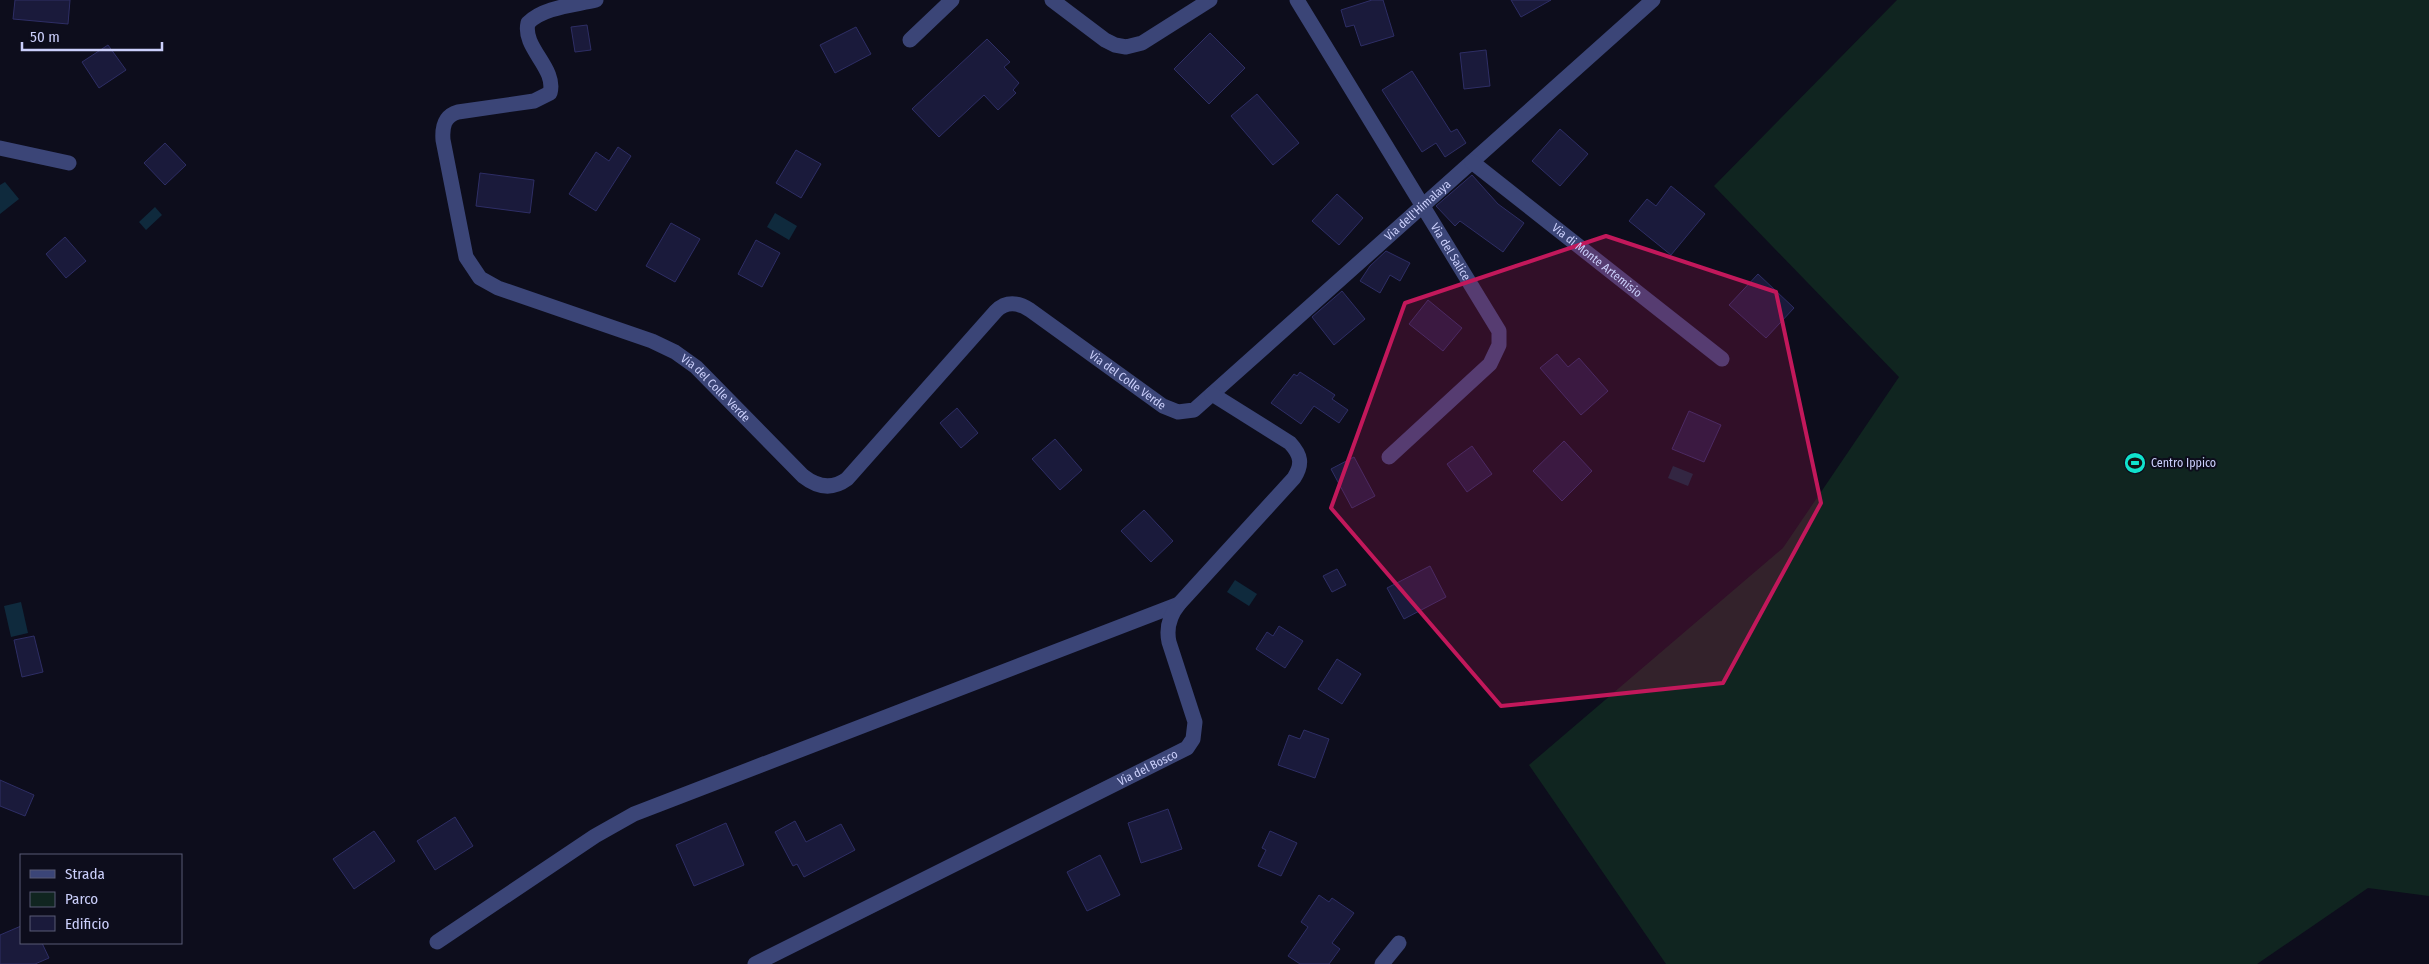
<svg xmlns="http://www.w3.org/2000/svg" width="2429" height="964" font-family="'Fira Sans Condensed',sans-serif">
  <rect width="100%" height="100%" fill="#0d0d1c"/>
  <path fill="#102520" d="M1897 0H2429V896L2368 888 2257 964H1666L1529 765 1783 548 1899 377 1714 186Z"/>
  <path fill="#0f2a3d" d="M5 182 19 199 0 214V185Z
    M155 207 162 215 146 230 139 222Z
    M775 213 797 226 789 240 767 227Z
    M1673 466 1693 474 1688 486 1668 478Z
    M1235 580 1257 594 1249 606 1227 592Z
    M21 602 28 633 11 637 4 606Z"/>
  <path fill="#1a1a3b" stroke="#2e2e65" d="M15 0H70L68 24 13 19Z
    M1372 0H1383L1394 36 1361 46 1354 25 1346 27 1341 10Z
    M1511 0H1551L1521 17Z
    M587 25 591 50 575 52 571 27Z
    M856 27 871 54 835 73 820 45Z
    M1210 33 1245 68 1209 104 1174 69Z
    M987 39 1010 62 1004 67 1019 83 1013 90 1016 93 998 110 984 95 939 137 912 109Z
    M108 45 126 70 99 88 82 62Z
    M1486 50 1490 86 1464 89 1460 53Z
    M1412 71 1451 132 1457 129 1466 143 1445 157 1436 143 1422 152 1382 90Z
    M1257 94 1299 143 1273 165 1231 116Z
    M1560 129 1588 154 1560 186 1532 161Z
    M165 143 186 165 165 185 144 163Z
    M618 147 631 156 596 211 569 194 596 152 609 161Z
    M796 150 821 164 801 198 776 183Z
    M480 173 534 180 530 213 476 206Z
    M1472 175 1498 204 1524 223 1503 252 1460 221 1455 226 1436 206Z
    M1671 186 1705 214 1671 255 1629 221 1647 199 1656 206Z
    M1337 194 1363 218 1339 245 1312 221Z
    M671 223 700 239 675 282 646 266Z
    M65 237 86 261 66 278 46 254Z
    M756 240 780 253 762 287 738 274Z
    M1386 251 1410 263 1400 281 1390 275 1380 293 1360 281 1370 266Z
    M1758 274 1794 308 1766 338 1729 305Z
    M1342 291 1365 319 1334 345 1312 317Z
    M1428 300 1462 328 1443 351 1409 324Z
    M1557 354 1568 367 1579 358 1608 391 1581 415 1540 368Z
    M1300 372 1335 395 1332 399 1348 410 1339 423 1314 406 1301 424 1271 403 1294 374 1297 376Z
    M957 408 978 433 961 448 940 423Z
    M1689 411 1721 425 1704 462 1672 449Z
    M1055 439 1082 470 1060 490 1032 459Z
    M1564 441 1592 471 1562 501 1533 471Z
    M1472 446 1492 474 1467 492 1447 464Z
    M1354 457 1375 496 1352 508 1331 469Z
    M1144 510 1173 541 1151 562 1121 531Z
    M1430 566 1446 597 1404 619 1387 588Z
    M1337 569 1346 585 1332 592 1323 576Z
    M1279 626 1303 641 1285 668 1256 649 1267 632 1273 636Z
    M34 636 43 672 22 677 14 640Z
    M1337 659 1361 674 1342 704 1318 689Z
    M1304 730 1329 739 1315 778 1278 765 1289 735 1300 739Z
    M0 780 34 795 25 816 0 806Z
    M1168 809 1182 849 1141 863 1128 823Z
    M455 817 473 846 435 870 417 841Z
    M795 821 806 842 841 824 855 850 804 877 797 864 793 866 775 832Z
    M726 823 744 865 694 886 676 845Z
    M374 831 395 861 354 889 333 859Z
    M1270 831 1297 843 1281 876 1258 866 1266 850 1262 848Z
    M1100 855 1120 895 1087 911 1067 872Z
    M1319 895 1329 902 1332 898 1354 913 1332 943 1340 949 1329 964H1300L1288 956 1308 927 1301 922Z
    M21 926V943H42L49 958 35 964H0V935Z"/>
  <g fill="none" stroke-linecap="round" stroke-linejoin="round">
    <g stroke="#3b4577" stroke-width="15">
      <path id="s1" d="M596 0C576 5 543 7 528 23 522 48 557 68 550 93L534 101 458 112C444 116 442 127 443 140L466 257 480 278 498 288 652 341 675 352 696 367 803 476C817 487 832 490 847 479L996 311C1006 301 1018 302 1030 310L1163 406 1178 412 1194 410 1653 0"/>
      <path d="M1052 0 1105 40 1115 45 1126 47 1142 43 1210 0"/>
      <path id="s2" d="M1297 0 1499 331V345L1490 364 1389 457"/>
      <path d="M910 40 952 0"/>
      <path d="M0 148 69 163"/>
      <path id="s3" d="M1472 162 1722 359"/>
      <path d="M437 942 595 836 634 814 1179 604"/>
      <path id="s4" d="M755 964 1187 748 1193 739 1195 722 1169 642C1166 628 1170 615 1179 604L1294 478C1303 464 1301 455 1290 443L1212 394"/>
      <path d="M1382 964 1399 943"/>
    </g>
  </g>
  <path fill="#c2185b" fill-opacity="0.2" stroke="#c2185b" stroke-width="4" stroke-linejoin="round" d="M1606 236 1776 292 1821 503 1723 683 1501 706 1331 508 1405 303Z"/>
  <defs>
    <g id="stadium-disc" transform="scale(1.125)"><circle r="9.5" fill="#10e2cc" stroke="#0d0d1c"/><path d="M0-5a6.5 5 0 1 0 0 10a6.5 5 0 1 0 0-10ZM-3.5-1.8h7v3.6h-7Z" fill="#111"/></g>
  </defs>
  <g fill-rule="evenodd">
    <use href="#stadium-disc" x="2135" y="463"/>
  </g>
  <g text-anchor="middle" stroke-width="4" stroke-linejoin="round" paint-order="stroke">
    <g font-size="12" fill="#cbcffb" stroke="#0d0d1c">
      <text dy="4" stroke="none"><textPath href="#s1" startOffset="1616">Via dell'Himalaya</textPath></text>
      <text dy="4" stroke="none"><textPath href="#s2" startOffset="295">Via del Salice</textPath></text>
      <text dy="4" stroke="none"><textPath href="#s3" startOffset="159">Via di Monte Artemisio</textPath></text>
      <text dy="4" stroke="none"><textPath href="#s1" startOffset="1240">Via del Colle Verde</textPath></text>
      <text dy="4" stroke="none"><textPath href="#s1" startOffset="686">Via del Colle Verde</textPath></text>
      <text dy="4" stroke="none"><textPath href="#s4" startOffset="439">Via del Bosco</textPath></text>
    </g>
    <g font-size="12" fill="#cbcffb" stroke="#0d0d1c" text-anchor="start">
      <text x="2151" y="467">Centro Ippico</text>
    </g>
  </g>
  <rect x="20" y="854" width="162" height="90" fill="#0d0d1c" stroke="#595b75"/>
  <rect x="30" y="870" width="25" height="8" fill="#3b4577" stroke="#595b75"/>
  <text x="65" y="879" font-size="15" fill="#cbcffb">Strada</text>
  <rect x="30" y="892" width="25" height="15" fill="#102520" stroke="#595b75"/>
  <text x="65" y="904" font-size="15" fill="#cbcffb">Parco</text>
  <rect x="30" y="916" width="25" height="15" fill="#1a1a3b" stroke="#595b75"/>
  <text x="65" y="929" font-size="15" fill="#cbcffb">Edificio</text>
  <path d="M22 42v8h140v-8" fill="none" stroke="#cbcffb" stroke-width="2.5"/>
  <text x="30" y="42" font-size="15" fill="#cbcffb" stroke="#0d0d1c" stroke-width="4" paint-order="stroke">50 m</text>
</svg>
